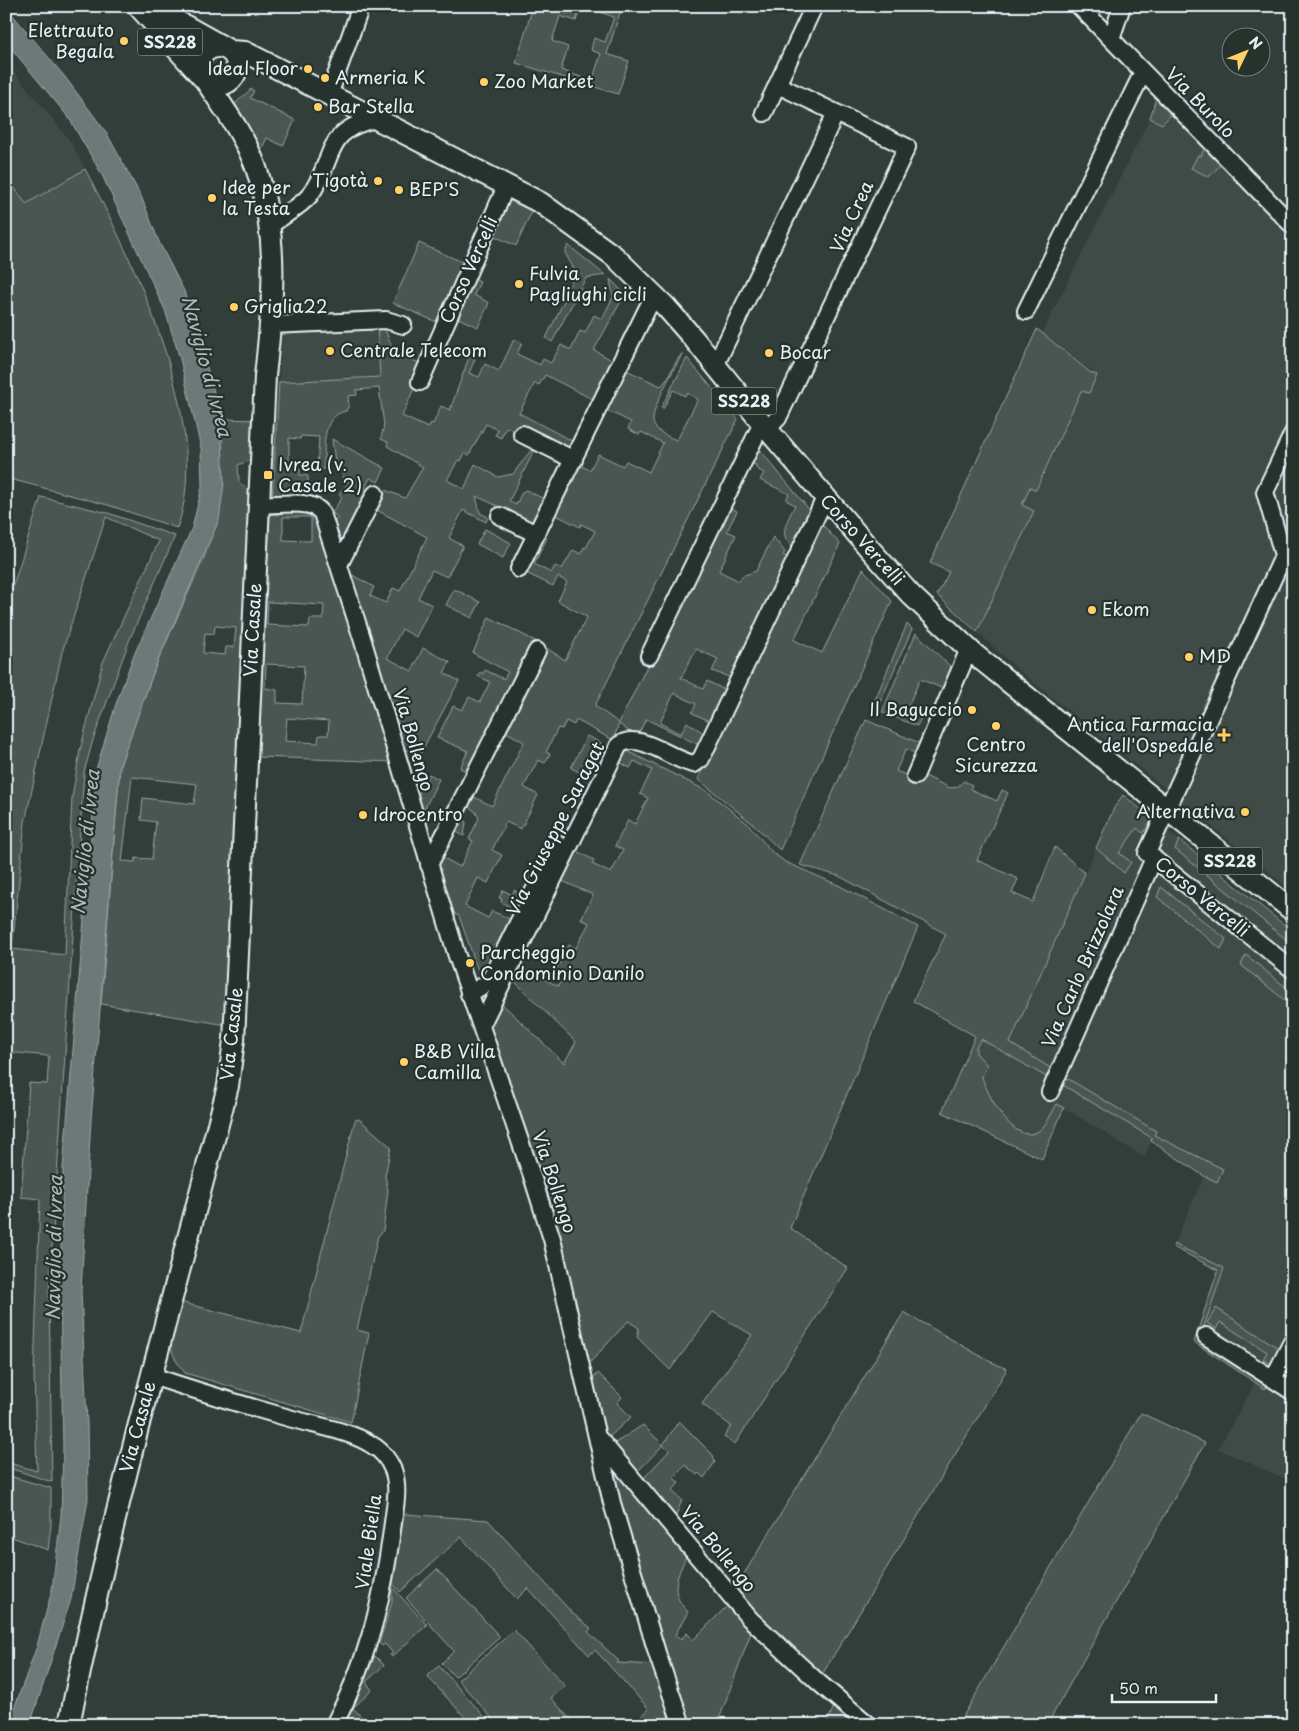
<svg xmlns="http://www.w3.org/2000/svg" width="1299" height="1731" font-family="'Playpen Sans',sans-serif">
  <rect width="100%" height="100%" fill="#323e39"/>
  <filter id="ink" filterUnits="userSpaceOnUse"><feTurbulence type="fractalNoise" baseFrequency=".02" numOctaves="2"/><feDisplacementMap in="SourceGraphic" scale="10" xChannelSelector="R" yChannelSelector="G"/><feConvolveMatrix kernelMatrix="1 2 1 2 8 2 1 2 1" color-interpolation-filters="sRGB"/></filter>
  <g filter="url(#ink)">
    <path fill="#3f4b46" d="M6 62 71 142 85 169 26 204 6 176Z
      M1156 98 1293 233V892L1016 668 977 632 1034 511 1022 505 1030 487 1037 490 1082 390 1097 375 1042 333 1150 118Z
      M377 324 380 377 279 382 282 328Z
      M1123 795 1293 932V1482L1218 1449 1255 1383 1265 1389 1200 1338 1224 1268 1174 1244 1204 1176 1152 1141 1144 1157 1064 1108 1042 1159 942 1112 975 1036 1006 1053 1114 808Z"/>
    <path fill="#495651" stroke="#98a4a4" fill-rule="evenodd" d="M533 6H581L576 21 560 16 552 41 568 47 561 70 592 81 601 54 591 50 594 38 605 42 614 17 584 6H622L607 54 629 61 618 94 516 63Z
      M251 89 254 91 250 98 295 120 283 146 267 138 260 152 235 104Z
      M1156 98 1169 109V117L1162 124 1150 118Z
      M1204 149 1221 164 1209 177 1191 168 1198 155 1201 156Z
      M85 169C132 258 215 428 177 528L108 505 6 478V176L26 204Z
      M504 198 532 211 516 246 488 233Z
      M419 243 467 264 441 324 393 303Z
      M568 245 605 275 586 278 552 342 546 338 565 299 546 290 563 294 571 283 574 269 565 253Z
      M469 277 480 282 474 295 489 303 478 327 451 315Z
      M610 279 625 294 594 350 615 362 596 401 545 375 539 385 535 383 519 413 574 442 568 455 506 427 501 438 495 435 498 430 486 424 469 455 465 453 461 461 458 460 447 480 464 489 475 464 498 477 513 474 531 450 534 451 509 501 516 505 522 492 526 490 548 501 536 524 476 496 480 513 488 517 486 522 463 510 449 538 463 546 447 577 432 570 418 598 432 605 416 637 402 629 387 658 412 671 423 648 450 662 444 673 459 681 419 756 399 746 345 571 374 587 370 596 386 603 393 588 400 591 427 537 373 508 380 493 385 490 405 498 423 467 387 446 388 442 381 439 384 425 379 388 356 390 357 395 348 396 349 405 346 411C320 416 325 449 324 469L317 468 319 437 301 436 300 439 289 438V468L300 469V475L308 476V485L293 484 294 496 272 503 279 382 380 377 377 324 383 323C395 357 391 351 424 365L402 416 428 428 431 423 433 424 441 406 450 410 469 357 475 359 469 373 479 377 485 364 499 371 514 339 522 343 517 354 540 365 543 359 551 363 561 345 571 350 580 331 585 333 594 315 602 319 613 297Z
      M1037 329 1091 373 1097 375 1089 393 1081 391 1036 490 1030 487 1022 505 1034 511 977 632 937 595 949 572 930 563Z
      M683 353C676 366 647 414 654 425 658 433 669 437 677 440L698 399 687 393 685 396 673 390 663 409 661 408 687 358 738 419 595 706 619 723 726 506 737 511 727 531 736 535 719 571 739 581 742 576 756 571 773 537 785 552 783 555 791 559 735 679 712 671 718 659 696 649 681 678 703 689 707 681 729 692 714 723 692 713 696 704 674 693 660 723 681 734 687 722 708 736 703 747 646 719 637 737 619 724 613 740 576 720 574 725 566 721 562 729 558 728 546 752 550 754 545 763 538 760 524 787 538 795 521 829 506 822 492 850 502 855 488 883 478 878 465 906 488 918 492 911 514 921 481 979 459 916 448 911 432 865 457 815 466 822 464 836 453 830 440 856 460 867 473 841 469 839 479 818 475 811 463 803 468 794 492 806 524 742 501 729 543 646 565 660 587 617 558 601 567 582 558 577 553 586 524 572 543 536 547 538 534 564 551 573 555 566 562 569 573 550 581 554 584 547 586 548 595 531 581 524 580 527 554 514 579 465 590 470 598 454 623 466 626 461 649 472 663 443 641 432 639 435 628 429 631 422 606 410 626 370 661 386C671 377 673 362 683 353Z
      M225 419 257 420V449L251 460 238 465 239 481 253 496 227 1025 101 1004 120 765 156 665 206 553 222 438 218 420ZM215 626 236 628 234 647H226L225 655 203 653 205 633 214 634ZM132 777 197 784 194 804 143 798 141 820 156 822 152 859 136 858 135 862 122 861Z
      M332 439 385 468 378 482 370 478 365 488 372 492 340 556 331 527 338 517 332 513 342 497 339 494 349 482 342 478 344 473 338 470 340 465 335 462Z
      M756 445 811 512 796 548C775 538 788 520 795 505L786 500 789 494 760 480 764 473 757 469 755 464 751 465 748 471 744 469Z
      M41 497 108 513 175 536 129 641 93 740 84 772 49 1293 52 1482 6 1467V1462L37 1471 34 1375 40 1199 21 1197 29 1083 47 1084 49 1056 6 1052V608ZM106 517 159 541 103 662 80 750 72 798 65 955 12 949 25 822 62 652Z
      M279 510 314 511 395 762 258 757 270 514 278 515ZM283 517H311V541L283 540ZM268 602 324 605 323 619H310L309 627 267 625ZM266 664 304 666 302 704 277 703V690L265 688ZM287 718 329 721 328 735H319L318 743 285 741Z
      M818 520 840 544 794 640 822 653 863 569 892 601 780 850 754 825 698 779Z
      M485 529 511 543 503 558 477 544Z
      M454 589 480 602 472 618 446 605Z
      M489 617 537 642 472 774 460 768 468 751 437 738 453 706 462 710 469 697 480 702 490 682 478 676 480 672 483 674 485 670 504 679 508 672 473 653Z
      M907 624 912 629 877 709 872 707Z
      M916 633 955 671 946 690 920 679 906 711 921 718 917 726 882 712Z
      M866 720 924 745 919 755 906 749 896 771 918 780 921 774 950 788 957 787 964 781 972 785 970 789 997 801 1002 790 1008 793 977 860 1018 879 1012 893 1033 902 1055 847 1085 873 1010 1043 1052 1069 1048 1078 981 1039 976 1047V1053L987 1065 982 1077C987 1094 1013 1145 1037 1132 1046 1127 1051 1114 1057 1104L1064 1108 1042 1159 942 1112 975 1036 913 1001 946 934 839 876 800 865Z
      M587 736 601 743 585 775 571 768Z
      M623 749 707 791 748 824 772 852 785 862 838 885 918 927 790 1228 848 1268 735 1444 724 1437 731 1426 702 1404 752 1335 713 1312 670 1370 637 1337 639 1328 628 1321 586 1367 484 1025 496 998 564 1063 576 1042 510 977 516 965 558 986 564 975 556 970 569 945 576 948 589 923 581 919 593 895 558 879 572 849 594 860 592 864 611 873 623 850 615 846 628 820 635 824 648 798 640 794 652 770 634 761 630 768 617 761Z
      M429 774 439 779 419 820 414 803Z
      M1123 795 1153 819 1143 833 1137 828 1119 853 1131 862 1124 873 1096 848 1114 808Z
      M1179 840 1293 932V945L1175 849Z
      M1161 887 1226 939 1221 949 1157 897Z
      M503 890 512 895 514 890 526 897 519 912 501 902 502 899 499 898Z
      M1246 955 1293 993V1007L1241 965Z
      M1065 1077 1156 1131 1154 1135 1223 1169 1217 1182 1204 1176 1151 1141 1152 1138 1061 1084Z
      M359 1119 391 1147 385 1176 388 1190 383 1231 378 1236 357 1330 369 1333 351 1422 185 1373C162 1345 172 1335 180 1302L301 1333 355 1120Z
      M1174 1244 1224 1268 1200 1338 1269 1383 1265 1389 1194 1342 1218 1270 1173 1247Z
      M1216 1308 1280 1349 1272 1365 1263 1359 1267 1352 1220 1322 1216 1329 1207 1323Z
      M904 1312 989 1361 1007 1369 820 1678 733 1592Z
      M598 1373 622 1397 617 1403 631 1417 607 1439 590 1380Z
      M1141 1413 1205 1443 1047 1725H958Z
      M679 1421 713 1455 715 1462 704 1478 699 1473 697 1475 685 1465 674 1478 679 1483 672 1491 682 1500 676 1515 671 1517 642 1480 669 1451 663 1445 636 1473 612 1445 643 1425 663 1445Z
      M609 1457 688 1552C678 1576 667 1591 688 1612L675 1635 681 1639 687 1633 693 1640 731 1602 753 1627 717 1725H685L613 1490Z
      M6 1475 51 1488V1525L48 1550 6 1535Z
      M404 1514 488 1520 573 1614 591 1628 588 1632 619 1661 617 1663 657 1665 669 1698 665 1703 670 1725H632L649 1709 595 1650 589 1655 528 1588 517 1599 461 1537 400 1592 393 1584Z
      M437 1569 500 1637 455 1677 442 1663 454 1651 406 1598Z
      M392 1587 427 1625 392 1657 390 1655 393 1653 385 1644 382 1646 379 1643 392 1602Z
      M514 1630 565 1686 551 1698 572 1721 567 1725H498L458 1680Z
      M375 1656 384 1665 366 1682 372 1690 353 1708 368 1724 344 1725Z
      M439 1666 492 1725H472L427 1676Z
      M835 1704 860 1725H826Z"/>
    <path fill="#6d7978" stroke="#9ea9ab" d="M6 7 65 77 106 132 141 196 159 242 184 291 213 388 222 438 224 483 219 520 156 665 120 765 91 1120 81 1290 87 1422 88 1499 71 1599 30 1725H8L37 1646 52 1590 61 1516 63 1448 60 1289 63 1168 97 766 116 704 133 657 192 528 202 487 201 448 180 359 165 310 102 175 69 118 6 42Z"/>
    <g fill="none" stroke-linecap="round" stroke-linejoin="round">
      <g stroke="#e8f1f8" stroke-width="20">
        <path id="minor" d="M1079 6 1293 226
          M1111 39 1122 6
          M329 95 361 6
          M764 113 814 6
          M270 226C282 216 300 207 310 195 336 159 322 130 376 119
          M1026 311 1143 72
          M271 325 386 320 403 325
          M715 366 832 121
          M420 382 507 184
          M767 429 778 418 907 147 778 85
          M1293 433 1265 492 1283 555 1281 561 1147 853 1293 970
          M522 434 574 460
          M259 505C277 505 311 498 322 513L362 638 456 953 533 1179 552 1239 612 1503 658 1656 682 1725
          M500 516 536 534
          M339 565 375 494
          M519 569 654 295
          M649 656 762 423
          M915 776 969 649
          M429 865 537 651
          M469 994 489 982 557 844
          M481 1026 619 745C639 730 673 761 694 764L701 759 825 498
          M1050 1092 1154 858
          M1206 1336 1293 1392
          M152 1376C197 1391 243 1405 289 1418 313 1425 351 1431 372 1445 381 1450 389 1460 393 1470 400 1488 394 1512 392 1530 382 1603 368 1659 334 1725
          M1273 1379 1293 1340
          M600 1440 750 1619 818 1682 869 1725"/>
      </g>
      <g stroke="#e8f1f8" stroke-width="24">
        <path id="major" d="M138 6 203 78
          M150 6 227 49
          M199 66a19 19 0 1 1 38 0a19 19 0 1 1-38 0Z
          M230 51 245 52 541 203 614 256 666 307 694 339 767 429 868 547 911 595 974 654 1293 911
          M69 1725C112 1509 173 1299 228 1086L234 1040 265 376C273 305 280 235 255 165 244 135 223 107 205 80"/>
      </g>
      <use href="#minor" stroke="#26332d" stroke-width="16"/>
      <use href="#major" stroke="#26332d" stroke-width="20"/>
    </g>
  </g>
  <g fill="#ffd166" stroke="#26332d" stroke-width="2">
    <circle cx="124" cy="41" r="5"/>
    <circle cx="308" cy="69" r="5"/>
    <circle cx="325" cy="78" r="5"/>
    <circle cx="484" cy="82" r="5"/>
    <circle cx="318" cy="107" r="5"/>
    <circle cx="378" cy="181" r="5"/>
    <circle cx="399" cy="190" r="5"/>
    <circle cx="212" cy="198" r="5"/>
    <circle cx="519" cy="284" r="5"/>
    <circle cx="234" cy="307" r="5"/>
    <circle cx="330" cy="351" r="5"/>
    <circle cx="769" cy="353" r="5"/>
    <rect x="263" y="470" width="10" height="10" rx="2.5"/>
    <circle cx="1092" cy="610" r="5"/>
    <circle cx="1189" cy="657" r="5"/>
    <circle cx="972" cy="710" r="5"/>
    <circle cx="996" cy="726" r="5"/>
    <path d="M1221.5 727.5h5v5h5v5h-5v5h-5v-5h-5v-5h5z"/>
    <circle cx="1245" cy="812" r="5"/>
    <circle cx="363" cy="815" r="5"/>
    <circle cx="470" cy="963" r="5"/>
    <circle cx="404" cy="1062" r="5"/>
  </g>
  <g text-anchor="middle" stroke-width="4.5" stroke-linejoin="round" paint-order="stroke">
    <g fill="#26332d" stroke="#aeb8bb" stroke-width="1">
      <rect x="137.5" y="28.5" width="65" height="27" rx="4"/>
      <rect x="711.5" y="387.5" width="65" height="27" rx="4"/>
      <rect x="1197.5" y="847.5" width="65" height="27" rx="4"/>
    </g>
    <g font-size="16" font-weight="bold" fill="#e8f1f8">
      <text x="170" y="48">SS228</text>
      <text x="744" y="407">SS228</text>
      <text x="1230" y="867">SS228</text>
    </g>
    <g font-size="18" fill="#e8f1f8" stroke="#26332d" text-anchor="start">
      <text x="114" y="37" text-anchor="end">Elettrauto<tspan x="114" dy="21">Begala</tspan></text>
      <text x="298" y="75" text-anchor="end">Ideal Floor</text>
      <text x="335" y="84">Armeria K</text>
      <text x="494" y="88">Zoo Market</text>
      <text x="328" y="113">Bar Stella</text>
      <text x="368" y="187" text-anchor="end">Tigotà</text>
      <text x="222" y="194">Idee per<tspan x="222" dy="21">la Testa</tspan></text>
      <text x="409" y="196">BEP'S</text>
      <text x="529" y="280">Fulvia<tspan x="529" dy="21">Pagliughi cicli</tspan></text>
      <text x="244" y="313">Griglia22</text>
      <text x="340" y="357">Centrale Telecom</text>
      <text x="779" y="359">Bocar</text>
      <text x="278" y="471">Ivrea (v.<tspan x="278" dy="21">Casale 2)</tspan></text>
      <text x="1102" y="616">Ekom</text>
      <text x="1199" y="663">MD</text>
      <text x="962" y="716" text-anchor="end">Il Baguccio</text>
      <text x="1214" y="731" text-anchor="end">Antica Farmacia<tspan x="1214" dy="21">dell'Ospedale</tspan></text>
      <text x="996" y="751" text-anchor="middle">Centro<tspan x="996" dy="21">Sicurezza</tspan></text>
      <text x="1235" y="818" text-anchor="end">Alternativa</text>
      <text x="373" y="821">Idrocentro</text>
      <text x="480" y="959">Parcheggio<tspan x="480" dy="21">Condominio Danilo</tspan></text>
      <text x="414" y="1058">B&amp;B Villa<tspan x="414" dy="21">Camilla</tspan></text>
    </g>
    <g font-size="18" fill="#e8f1f8" stroke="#26332d">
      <text transform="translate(1200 103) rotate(46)" y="6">Via Burolo</text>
      <text transform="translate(852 217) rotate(-65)" y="6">Via Crea</text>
      <text transform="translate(469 270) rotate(-66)" y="6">Corso Vercelli</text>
      <text transform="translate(862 540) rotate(48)" y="6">Corso Vercelli</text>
      <text transform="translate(253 630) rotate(-87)" y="6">Via Casale</text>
      <text transform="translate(413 740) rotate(74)" y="6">Via Bollengo</text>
      <text transform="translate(556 829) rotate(-63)" y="6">Via Giuseppe Saragat</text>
      <text transform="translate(1202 897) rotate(39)" y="6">Corso Vercelli</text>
      <text transform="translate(1083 967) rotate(-66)" y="6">Via Carlo Brizzolara</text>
      <text transform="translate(232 1034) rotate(-84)" y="6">Via Casale</text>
      <text transform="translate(554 1182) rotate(72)" y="6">Via Bollengo</text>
      <text transform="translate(138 1427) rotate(-75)" y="6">Via Casale</text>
      <text transform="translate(369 1542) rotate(-82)" y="6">Viale Biella</text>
      <text transform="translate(718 1549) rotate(50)" y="6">Via Bollengo</text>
    </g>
    <g font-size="19" font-style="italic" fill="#b1bbbe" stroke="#26332d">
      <text transform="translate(207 366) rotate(75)" y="7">Naviglio di Ivrea</text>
      <text transform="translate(85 842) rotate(-84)" y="7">Naviglio di Ivrea</text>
      <text transform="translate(54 1248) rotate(-89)" y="7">Naviglio di Ivrea</text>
    </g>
  </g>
  <rect width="1299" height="1731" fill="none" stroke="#26332d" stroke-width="25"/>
  <rect x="12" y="12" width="1274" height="1706" fill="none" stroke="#e8f1f8" stroke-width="2" filter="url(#ink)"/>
  <g transform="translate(1246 52) rotate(47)"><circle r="24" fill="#26332d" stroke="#747f7e"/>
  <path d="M0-4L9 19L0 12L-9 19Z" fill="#ffd166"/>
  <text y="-8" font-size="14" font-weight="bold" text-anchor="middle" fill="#e8f1f8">N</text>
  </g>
  <path d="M1112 1694v8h104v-8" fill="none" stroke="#e8f1f8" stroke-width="2.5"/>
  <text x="1119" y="1694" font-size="15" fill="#e8f1f8" stroke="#26332d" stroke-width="4" paint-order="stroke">50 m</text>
</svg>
